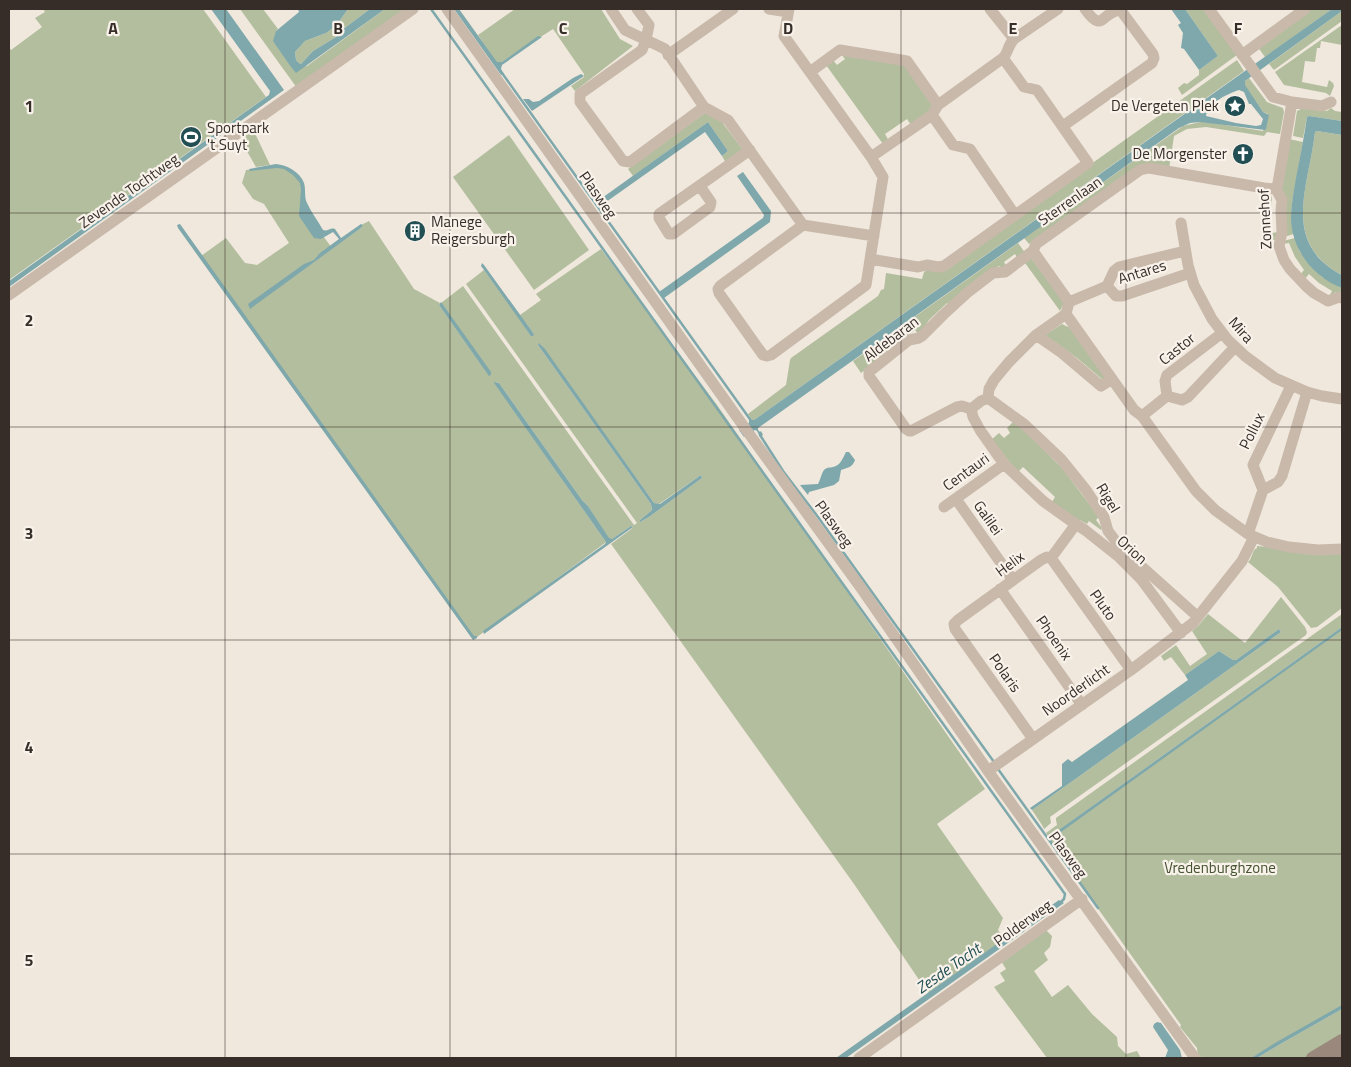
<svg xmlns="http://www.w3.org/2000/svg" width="1351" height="1067" font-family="'Titillium Web',sans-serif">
  <rect width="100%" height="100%" fill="#f0e8dd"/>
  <path fill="#b3be9e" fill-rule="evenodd" d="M43 9H203L266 97 9 280V47L11 50 42 27 35 18 45 12Z
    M240 9H263L278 29 276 31 291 67 307 66 385 9H408L297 88Z
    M348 9H370L342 30 336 37 313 51 301 64 299 63 296 60 295 52 305 41 326 33 336 26Z
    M515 9H601L620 39 633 46 575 91 571 86 584 77V74L553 29 502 62H496L478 35Z
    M1185 9H1205L1237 55 1182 95 1178 88 1184 83 1187 84 1199 75V70L1218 56Z
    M1310 9H1332L1265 57 1257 46Z
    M1342 11V21L1274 70 1269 64Z
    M1342 25V45L1321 41 1320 48H1317L1315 62 1305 61 1302 82 1327 87 1329 80 1333 83 1334 86 1330 96 1326 93 1284 85 1275 72Z
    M841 54 905 64 932 103 931 111 911 125 907 119 885 134 889 141 883 144 826 65 833 60 837 65 845 59Z
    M1237 60 1244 71 754 420H752L748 414 786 385 790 360 791 358 878 296 881 290 884 289 886 273 922 279 924 272 929 269 941 271Z
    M1249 78 1267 102 1283 108 1284 112 1280 134 1267 132 1264 136 1206 127 1187 129 1174 136 1169 169 1142 164 1029 244 1024 238 1183 126 1200 122H1206L1263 131 1268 114 1263 112 1244 85 1245 81Z
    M1302 107 1327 111 1331 108 1335 111 1342 112V121L1309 116 1307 117 1303 138 1293 136 1297 111 1301 109Z
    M705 113 722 122 743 150 726 163 722 156 728 151 708 122 633 176 628 169Z
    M252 127 270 165 256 167 244 146 243 133Z
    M1317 131 1342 135V275C1280 242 1309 186 1315 132Z
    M509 135 589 250 534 290 453 177Z
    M1289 139 1303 142 1292 203 1291 218 1294 234 1287 236 1281 190Z
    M282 166 291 170 302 184 306 213 332 248 250 308 361 228 363 224 369 221 414 289 440 303 439 305 489 375H491L441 303 463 286 634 525 637 523 466 284 484 270 532 336 534 334 520 315 541 300 536 294 601 249 717 405 985 789 937 824 1003 918 998 930 1005 939 928 993 854 884 611 544 630 530 633 527 631 526 612 539H609L588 506 582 500 499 383 497 382 495 384 606 542 605 543 477 637H474L201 256 226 238 245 263 257 265 289 243 264 204 253 199 242 183 246 170ZM540 344 654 503 659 504 701 475 702 478 649 517 640 522V520L652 510 651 504 538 345Z
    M1265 195 1272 197 1270 215 1271 233 1279 232 1277 239 1266 242 1262 218Z
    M1295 238 1300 252 1322 277 1342 288V294L1335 292 1333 296 1329 297 1332 291 1319 283 1309 274 1304 280 1300 275 1304 270 1295 257 1289 243 1282 244 1283 241Z
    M1018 243 1026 254 1018 259 1015 254 1004 262 1007 267H1000L999 266 974 284 949 305 947 303 929 320 919 335 915 330 861 373 853 361Z
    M1030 259H1032L1064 303 1060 311 1025 263Z
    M1062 324 1068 327 1070 326 1106 379H1102L1077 358 1045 335Z
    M1013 422 1026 432 1062 468 1099 517 1096 520 1102 528 1101 530 1089 521 1087 524 1080 520 1078 522 1052 502 1055 497 1023 467 1018 472 991 440 999 433 1004 438 1010 433 1007 428Z
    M1257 546 1341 554 1342 560V608L1317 627 1311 628 1278 587 1248 562 1250 560 1254 550 1257 548Z
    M1281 597 1305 627 1307 632 1306 635 1050 817 1051 823 1044 829 1042 825 1032 810 1281 632 1279 629 1236 660H1233L1219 651 1185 675 1171 657 1164 661 1161 656 1176 645 1190 666 1207 654 1192 631 1198 626 1208 614 1245 643Z
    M1342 614V627L1059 830 1342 629V1006L1251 1058H1204L1202 1056 1203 1058H1198L1197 1048 1180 1027 1181 1025 1049 840 1050 839 1046 833 1057 825 1056 820V818Z
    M1046 930 1052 936 1050 947 1044 953 1048 960 1034 971 1052 997 1068 985 1092 1014 1117 1037 1118 1046 1126 1054 1137 1051 1141 1058H1047L994 987 1005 981 1000 973 1006 969 1001 961Z
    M1342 1009V1037L1308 1058H1257L1277 1046Z"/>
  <path fill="#7ea8ab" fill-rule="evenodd" d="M211 9H226L284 90 9 287V281L269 95 270 91Z
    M298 9H348L336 26 326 33 305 41 295 52 296 60 299 63 301 64 313 51 336 37 342 30 370 9H385L296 73 291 67 273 41 276 31 299 12Z
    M454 9H459L497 62H502L538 36 542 37 502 65 501 69 504 74 501 75Z
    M1171 9H1185L1218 56 1199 70 1184 49 1181 48 1183 33 1178 25 1181 23Z
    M1332 9H1342V11L1245 81V85L1263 112 1269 115 1266 129 1265 130 1200 122 1190 123 1179 128 758 428V430L760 432 761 431 763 435 760 437 757 431 755 430 744 437 739 430 749 423V420H754ZM1239 90 1244 92 1249 104H1251L1263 119 1261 125 1256 126 1236 123 1206 116C1208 103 1227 94 1239 90Z
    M581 74 584 76 532 111 523 99H529L533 102 539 101 573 78Z
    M1309 116 1342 121V135L1317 131 1315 132C1309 186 1280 243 1342 275V288C1313 277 1291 249 1291 217 1291 204 1294 191 1296 178 1300 158 1304 137 1307 117Z
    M708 122 728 151 722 156 705 132 599 207 595 203Z
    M276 164C287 165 300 172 304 183 306 190 304 197 307 203 311 212 318 221 323 230 328 232 330 227 335 229L341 238 361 224 363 225 361 228 250 309 248 304 304 264 314 260 320 253 339 239 333 232 321 239 314 238 299 216 301 189 300 183 293 175 284 169 277 168 250 171 249 169Z
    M743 172 771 211 770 222 664 298 659 292 763 218 764 215 737 176Z
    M180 224 474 636H477V638L473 640 178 228 177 225Z
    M482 263 484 265 534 334 533 336H531L484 270 481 266Z
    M441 302 491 372V375L489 376 439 305Z
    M539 343 545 349 654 503 660 504 701 475 702 478 649 517 640 522V520L652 510 651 504 538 345Z
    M495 382 499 383 582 500 588 506 609 538 612 539 631 526 633 527 484 634 483 631 605 544 606 542 494 383Z
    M846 452H849L855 460C853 467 847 468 841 470L839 481 834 485 809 492 808 495 800 485 818 484C821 479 821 473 825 469 828 467 830 468 833 467 840 466 843 458 846 452Z
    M1342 627V630L1061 832 1059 830Z
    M1279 629 1281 632 1032 810 1030 808 1062 786V764L1068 759 1072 762 1188 680 1185 675 1219 651 1233 660H1236Z
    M1059 900 1064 903 846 1058H836Z
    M1342 1005V1009L1277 1046 1257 1058H1251L1275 1043Z
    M1157 1022 1161 1023 1180 1050 1182 1058H1165L1168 1050 1153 1027 1154 1024Z"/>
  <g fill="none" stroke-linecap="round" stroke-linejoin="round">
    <path stroke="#7ea8ab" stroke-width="2.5" d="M431 9 1065 894 1064 899 1061 902
      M502 73 752 422
      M760 435 783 471 818 517 994 762
      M998 769 1098 908"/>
    <path stroke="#c8b9aa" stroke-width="11" d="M447 9 742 424 861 588 988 771 1195 1058
      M611 9 625 30 659 46 665 49 704 107 728 120 803 225 720 286 718 289 719 293 763 355 767 356 771 355 866 285 883 177 871 157 784 36 789 9
      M637 9 649 25 646 40 642 50 580 94V102L623 161 630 162 704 107
      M769 9 788 12
      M990 9 1014 39
      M1209 9 1273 97 1292 102 1322 106 1331 102
      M668 55 733 9
      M1242 55 1305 9
      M810 72 840 50 907 61 938 105 932 115 871 157
      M1292 102 1278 183 1276 189 1282 200 1281 211 1282 232 1279 246 1284 260 1290 269 1306 286 1314 293 1328 301 1339 297 1342 298
      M938 105 1003 58C1009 52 1007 46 1014 39L1058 9
      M932 115 953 145 970 149 1015 215
      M1063 126 1152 63 1154 58 1153 54 1122 12 1119 10C1101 13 1103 34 1085 9
      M700 186 711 202 710 207 673 234H669L659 218V214L750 150
      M1181 223 1188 265 1194 285 1212 319 1228 340 1245 356 1275 378 1307 392 1322 396 1342 399
      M803 225 874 236
      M1033 251 1005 272 993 273 967 293 943 315 922 336 919 338 909 340 869 372V376L906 429 909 431H911L957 407 962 406 971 409 981 401 988 398 989 389 994 380 1009 362 1036 335 1066 314
      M1033 251 1069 302 1066 314 1134 410 1142 416 1196 491 1215 510 1248 534 1267 542 1289 547 1318 550 1342 549
      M1033 251 1036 244 1140 170 1149 168 1264 188 1276 189
      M870 259 918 267 927 265 938 267 944 266 1088 163 1037 90 1024 87 1003 58
      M1107 286 1114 271 1119 267 1185 251
      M9 295 413 9
      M1069 302 1107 286 1116 296H1122L1190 273
      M1036 335 1062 353 1101 386 1112 379
      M1167 396 1165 381 1167 375 1222 333
      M988 398 1024 424 1061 459 1086 490 1104 517 1108 531 1121 548 1198 617
      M971 409 973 417 980 430 1004 464 1043 501 1071 521 1085 530 1119 557 1141 579 1181 633
      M1142 416 1167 396 1182 400 1188 397 1235 347
      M1263 490 1253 465 1291 386
      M956 499 1013 580
      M944 507 1004 464
      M1248 534 1263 490 1278 482 1282 476 1307 392
      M1051 558 1131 670
      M1000 589 1082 705
      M1033 739 955 629 954 624 958 620 1041 560 1047 557 1051 558 1076 524
      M988 771 1131 670 1193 623 1242 561 1254 537
      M859 1058 1082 899"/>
    <path stroke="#9b887c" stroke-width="12" d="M1312 1058 1342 1040
      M1332 1058 1342 1052"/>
  </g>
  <path fill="none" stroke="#362d29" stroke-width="1" stroke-opacity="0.55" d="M225 9V1058M450 9V1058M676 9V1058M901 9V1058M1126 9V1058M9 213H1342M9 427H1342M9 640H1342M9 854H1342"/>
  <defs>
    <g id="sight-disc" transform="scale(1.125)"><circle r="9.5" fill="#224f54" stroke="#f8f2ea"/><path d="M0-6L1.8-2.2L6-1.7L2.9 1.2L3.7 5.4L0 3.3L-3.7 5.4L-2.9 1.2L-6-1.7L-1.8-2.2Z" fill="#fff"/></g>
    <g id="stadium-disc" transform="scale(1.125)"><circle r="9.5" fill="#224f54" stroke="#f8f2ea"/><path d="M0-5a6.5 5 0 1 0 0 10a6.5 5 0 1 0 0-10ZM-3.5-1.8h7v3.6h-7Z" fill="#fff"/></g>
    <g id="church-disc" transform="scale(1.125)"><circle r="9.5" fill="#224f54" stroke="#f8f2ea"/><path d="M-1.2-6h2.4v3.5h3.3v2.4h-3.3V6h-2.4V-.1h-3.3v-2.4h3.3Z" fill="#fff"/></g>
    <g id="building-disc" transform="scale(1.125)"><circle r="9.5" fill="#224f54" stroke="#f8f2ea"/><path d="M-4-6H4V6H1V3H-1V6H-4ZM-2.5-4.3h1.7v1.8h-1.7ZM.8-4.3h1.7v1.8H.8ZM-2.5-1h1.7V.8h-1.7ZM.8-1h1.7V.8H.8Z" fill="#fff"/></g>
  </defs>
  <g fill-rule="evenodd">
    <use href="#sight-disc" x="1235" y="106"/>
    <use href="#stadium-disc" x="191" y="137"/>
    <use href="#church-disc" x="1243" y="154"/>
    <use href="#building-disc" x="415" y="231"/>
  </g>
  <g text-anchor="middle" stroke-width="4.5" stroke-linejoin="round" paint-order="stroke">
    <g font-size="15" fill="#362d29" stroke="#f8f2ea" text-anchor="end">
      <text x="1219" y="111">De Vergeten Plek</text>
      <text x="207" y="133" text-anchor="start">Sportpark<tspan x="207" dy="17">'t Suyt</tspan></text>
      <text x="1227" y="159">De Morgenster</text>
      <text x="431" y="227" text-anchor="start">Manege<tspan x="431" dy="17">Reigersburgh</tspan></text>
    </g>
    <g font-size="15" fill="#362d29" stroke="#f8f2ea">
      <text transform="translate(129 191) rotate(-35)" y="5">Zevende Tochtweg</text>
      <text transform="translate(598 195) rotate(55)" y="5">Plasweg</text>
      <text transform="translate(1070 201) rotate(-35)" y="5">Sterrenlaan</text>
      <text transform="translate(1265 219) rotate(-93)" y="5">Zonnehof</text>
      <text transform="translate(1142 272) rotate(-17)" y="5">Antares</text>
      <text transform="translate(1241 330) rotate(48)" y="5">Mira</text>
      <text transform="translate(891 339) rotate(-37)" y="5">Aldebaran</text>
      <text transform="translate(1177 349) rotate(-39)" y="5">Castor</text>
      <text transform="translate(1252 431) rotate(-64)" y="5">Pollux</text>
      <text transform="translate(966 472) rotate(-36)" y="5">Centauri</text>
      <text transform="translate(1108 498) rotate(59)" y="5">Rigel</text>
      <text transform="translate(988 518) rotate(55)" y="5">Galilei</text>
      <text transform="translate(834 524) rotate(54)" y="5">Plasweg</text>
      <text transform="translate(1132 550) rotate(42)" y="5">Orion</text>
      <text transform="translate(1010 564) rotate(-36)" y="5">Helix</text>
      <text transform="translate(1103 605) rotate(55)" y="5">Pluto</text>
      <text transform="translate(1054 638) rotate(55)" y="5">Phoenix</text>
      <text transform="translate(1005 673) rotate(55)" y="5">Polaris</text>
      <text transform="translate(1076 690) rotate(-35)" y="5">Noorderlicht</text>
      <text transform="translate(1068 855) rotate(54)" y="5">Plasweg</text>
      <text transform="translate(1023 923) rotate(-36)" y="5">Polderweg</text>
    </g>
    <g font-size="15" fill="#44522f" stroke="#f8f2ea">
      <text x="1220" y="873">Vredenburghzone</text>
    </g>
    <g font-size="16" font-style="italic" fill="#224f54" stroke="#f8f2ea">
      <text transform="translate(948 968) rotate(-35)" y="6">Zesde Tocht</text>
    </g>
  </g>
  <g font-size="16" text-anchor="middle" font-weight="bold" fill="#362d29" stroke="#f8f2ea" stroke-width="4.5" stroke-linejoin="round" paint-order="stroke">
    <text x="113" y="34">A</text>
    <text x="338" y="34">B</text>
    <text x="563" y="34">C</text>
    <text x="788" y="34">D</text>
    <text x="1013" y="34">E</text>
    <text x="1238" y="34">F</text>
    <text x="29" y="112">1</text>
    <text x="29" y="326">2</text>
    <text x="29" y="539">3</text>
    <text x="29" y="753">4</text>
    <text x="29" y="966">5</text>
  </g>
  <rect width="1351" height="1067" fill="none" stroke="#362d29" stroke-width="20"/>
</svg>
